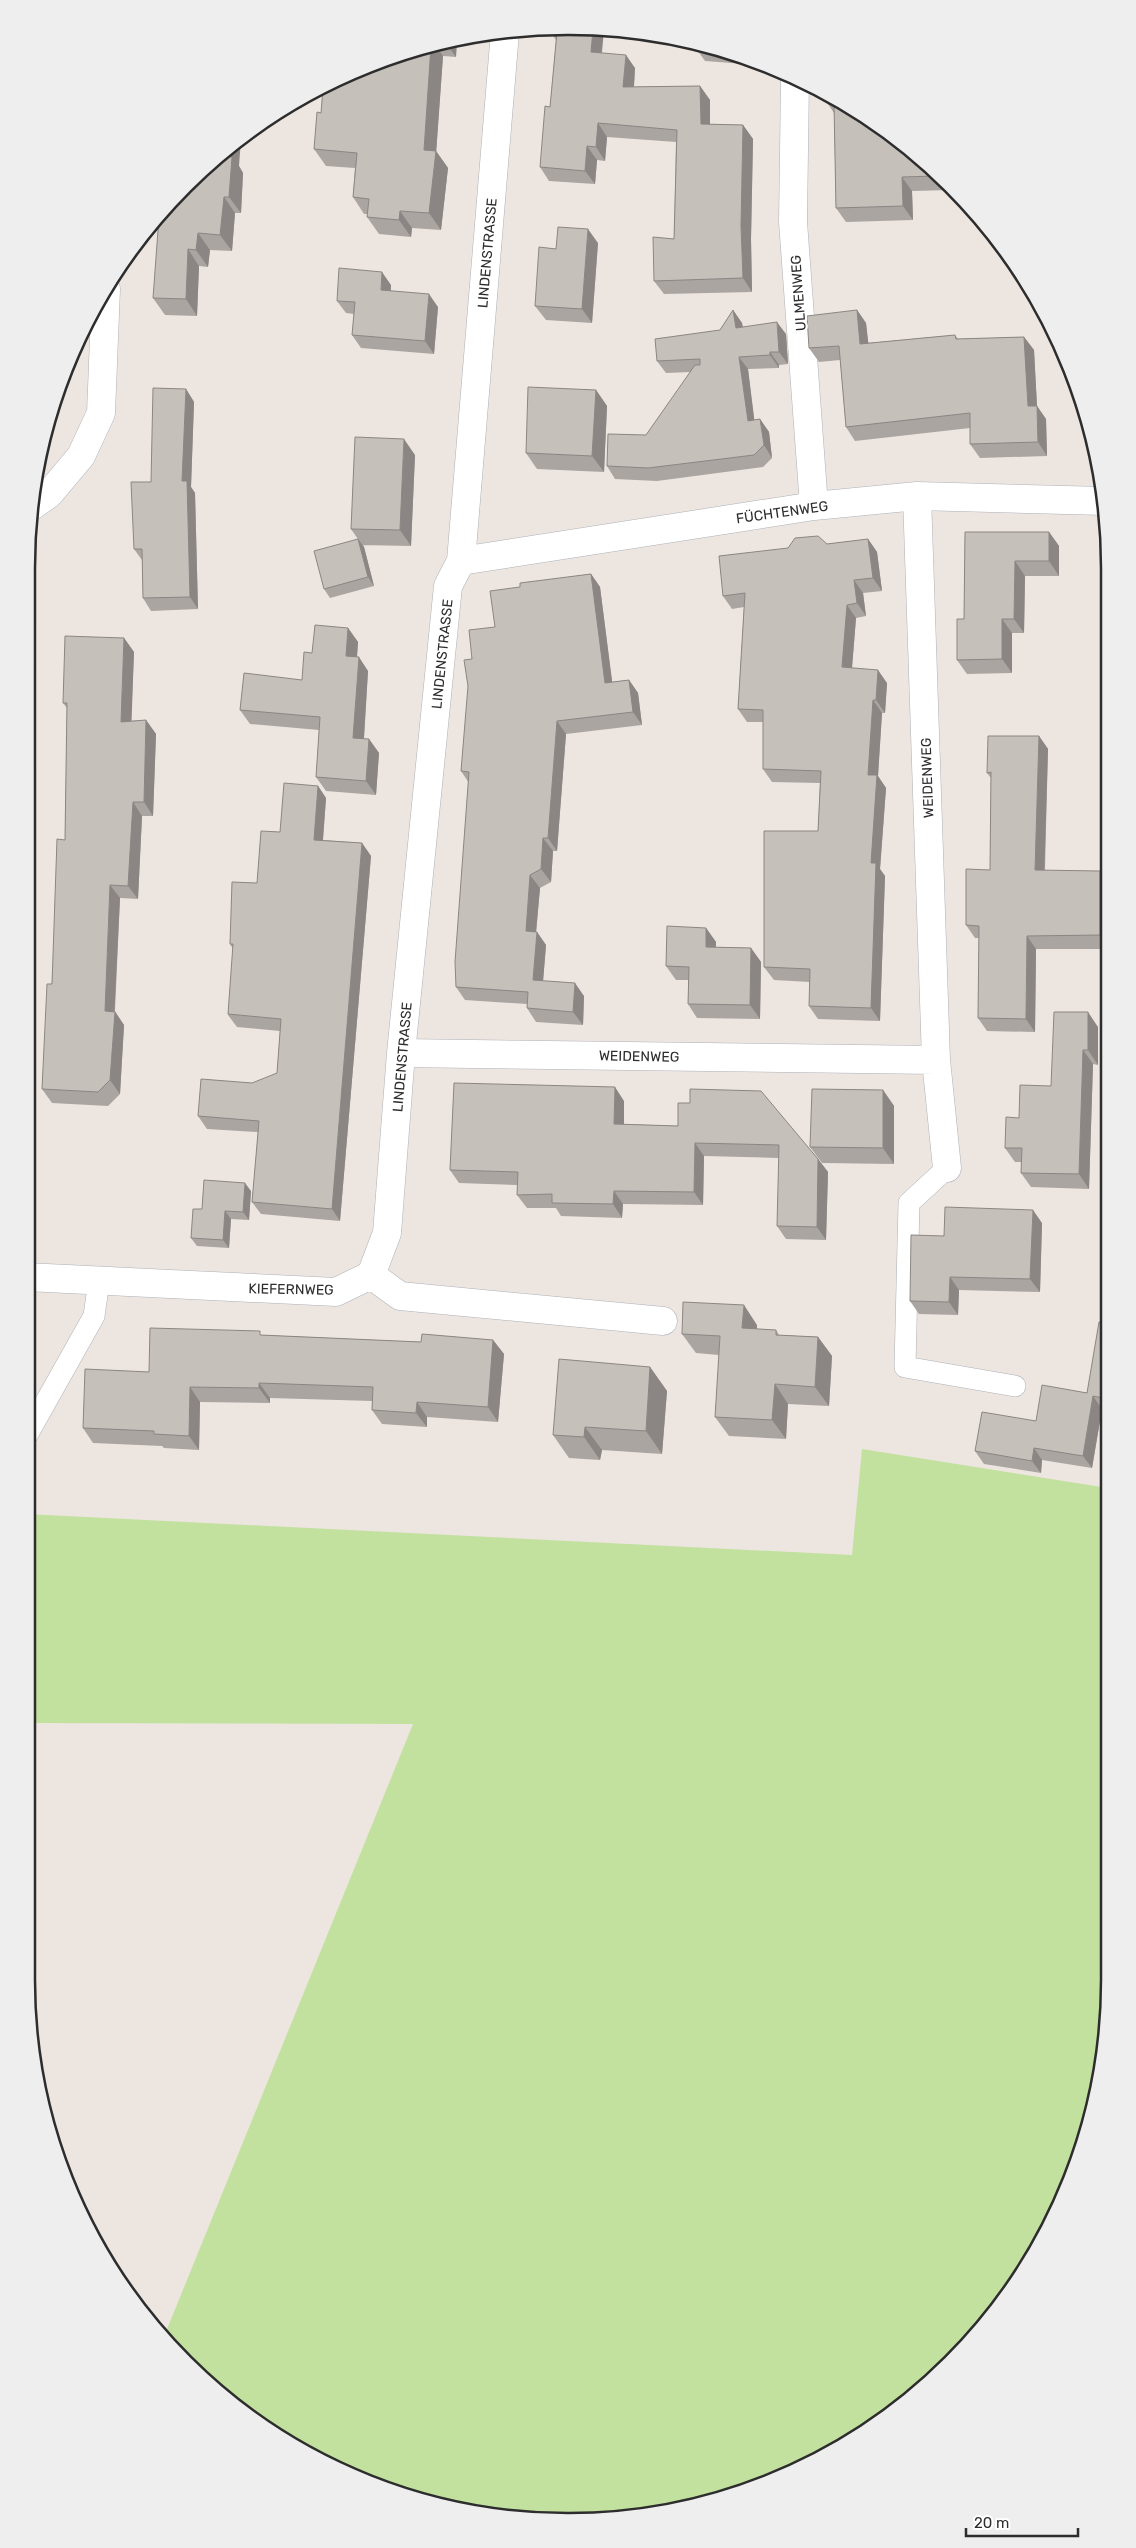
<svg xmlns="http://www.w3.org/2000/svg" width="1136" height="2548" font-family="Rubik,sans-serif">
  <rect width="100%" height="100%" fill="#ede5e0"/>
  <path fill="#c2e19f" d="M862 1449 1108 1488 1110 1980 1099 2086 1069 2187 1019 2281 975 2337 898 2410 839 2449 742 2493 639 2517 568 2522 463 2511 394 2493 297 2449 238 2410 163 2339 413 1724 26 1723V1514L852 1555Z"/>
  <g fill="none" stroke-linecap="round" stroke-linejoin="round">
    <g stroke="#adb1b8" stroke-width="22">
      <path id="service" d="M947 1168 909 1203 905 1367 1015 1386
        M26 1437 94 1316 99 1281"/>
    </g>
    <g stroke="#adb1b8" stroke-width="29">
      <path id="minor" d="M795 79 793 222 814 506
        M917 496 936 1060 947 1168
        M32 506 49 494 81 456 101 413 106 289
        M461 561 814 506 917 496 1105 501
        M401 1053 936 1060
        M371 1275 387 1233 401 1053 448 586 461 561 505 32
        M371 1275 400 1296 663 1321
        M26 1277 336 1292 371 1275"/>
    </g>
    <use href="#service" stroke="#fff" stroke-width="21"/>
    <use href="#minor" stroke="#fff" stroke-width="28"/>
  </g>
  <path fill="#aaa5a1" d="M568 26 604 30 602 53 635 68 634 87 700 86 710 100V124L743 125 753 139 751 239 752 292 664 294 654 281 674 239 676 142 607 137 605 161 597 160 595 184 549 181 540 167 550 107 556 40 550 31Z
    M457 38 456 57 443 56 436 151 448 168 441 230 412 228 411 237 379 234 367 217V214H364L353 197 355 168 326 166 314 149 321 113 360 68Z
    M695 43 759 62 758 65 705 61 695 47Z
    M828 98 898 138 950 190 912 191 913 220 846 222 836 208 834 113 828 104Z
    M239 166 243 173 241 213H235L232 251 210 250 208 267 199 266 197 316 165 315 153 298Z
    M598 243 592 323 546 320 535 306 556 249Z
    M391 285V291L438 307 434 354 361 348 352 335 354 314 346 313 337 301Z
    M733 310 742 323 743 327 786 334 788 364 779 365V368L748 369 754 420 760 419 769 432 772 458 763 467 657 481 615 479 607 466 646 435 691 372 666 373 657 361 720 330Z
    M857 310 866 323 868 343 955 335 958 339 1024 337 1034 350 1037 406 1046 419 1047 456 980 458 970 444V428L855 441 846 427 840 360 819 362 809 348Z
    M186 389 194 402 191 487 195 493 198 609 151 611 143 598 142 560 134 549 151 482Z
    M596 390 607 406 604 472 537 469 526 453Z
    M415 455 411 546 362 545 351 529Z
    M965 532H1049L1059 546V576H1025L1024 633H1012V673L967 674 957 660 964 619Z
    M358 539 364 547 374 586 330 598 324 589Z
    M868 539 877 552 882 591 863 593 866 616 856 618 852 668 887 683 885 713H882L878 776 886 788 880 869 885 876 880 1021 818 1019 809 1006 810 982 774 980 764 967 818 831 820 783 772 782 763 769V722H747L738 709 744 607 732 609 723 596 827 544Z
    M591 574 600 587 612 682 629 680 638 693 642 725 566 734 557 851H553L551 882 540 888 536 932H537L546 945 543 981 584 996 583 1025 536 1022 527 1008V1004L465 1000 456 987 469 783 461 771 472 659 495 627 520 587Z
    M348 628 358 642 357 657 368 671 364 739H369L379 753 376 795 326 791 316 777 319 730 250 724 240 710 302 680 312 653Z
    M124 638 134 652 131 721 146 720 156 734 153 816H142L138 899 120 898 115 1011 124 1025 120 1094 108 1106 52 1103 42 1089 65 840 67 708 63 703Z
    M1039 736 1048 749 1045 870 1106 880V949H1036L1035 1032 987 1031 978 1018 979 938H975L966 925 990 870 991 778 987 773Z
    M318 786 326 798 323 840 362 843 371 856 340 1221 261 1214 252 1202 258 1132 207 1129 198 1116 277 1073 280 1031 237 1027 228 1015 233 949 230 944 280 832Z
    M706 928 716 942V947L751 948 761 962 760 1019 697 1018 688 1004V980H676L666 966Z
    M1098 1027V1065L1093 1064 1089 1189 1031 1187 1021 1173 1022 1162H1015L1005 1148 1019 1118 1051 1086Z
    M883 1090 894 1106V1164L822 1163 810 1147Z
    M624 1101V1124L678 1126V1103L818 1159 828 1172 826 1240 786 1239 777 1226 779 1158 704 1156 703 1205 623 1204 622 1218 561 1216 556 1208H527L517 1195 518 1185 459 1183 450 1170Z
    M251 1191 249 1220 231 1219 229 1248 197 1246 191 1238 202 1209Z
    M1042 1223 1040 1292 959 1290 958 1315 919 1314 910 1301 944 1236Z
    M1108 1323V1410L1102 1409 1092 1468 1042 1460 1041 1473 984 1464 975 1451 1036 1421 1087 1393Z
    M757 1325V1329L776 1330 779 1335 818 1337 832 1356 829 1406 788 1404 786 1439 729 1436 715 1417 719 1355 696 1353 682 1334Z
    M263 1335 421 1342 493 1340 504 1354 498 1422 427 1417V1427L382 1424 372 1410V1401L270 1398V1403L200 1402 199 1450 164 1448 162 1446 93 1443 83 1428Z
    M650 1367 667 1391 662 1454 602 1450 600 1460 569 1458 553 1435Z"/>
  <path fill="#8b8683" d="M593 29 604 30 600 66 591 52Z
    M457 38 456 57 445 42Z
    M435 45 443 56 436 155V151L448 168 441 230 429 213 424 150 431 46Z
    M626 55 635 68 633 101 623 87Z
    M700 86 710 100V138L701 124Z
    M598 123 607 137 605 161 596 147Z
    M743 125 753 139 751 239 752 292 743 278 741 226Z
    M241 139 239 166 243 173 241 213 229 197 227 156V150Z
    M587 146 597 160 595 184 585 171Z
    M902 177 912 191 913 220 903 206Z
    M224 197 235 213 232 251 220 235Z
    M400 211 412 228 411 237 399 220Z
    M588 229 598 243 592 323 582 309Z
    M198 233 210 250 208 267 196 250Z
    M188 249 199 266 197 316 186 299Z
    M382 272 391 285 390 303 381 290Z
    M429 294 438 307 434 354 425 341Z
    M733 310 742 323 744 340 736 328Z
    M857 310 866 323 870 357 860 344Z
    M777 322 786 334 788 364 779 352Z
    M1024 337 1034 350 1037 406 1046 419 1047 456 1038 442 1028 406Z
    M770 352 779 365V368L770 355Z
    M739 357 748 369 756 433 748 421Z
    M186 389 194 402 191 487 195 493 198 609 190 597 182 481Z
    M596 390 607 406 604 472 592 456Z
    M760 419 769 432 772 458 764 445Z
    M404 439 415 455 411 546 400 530Z
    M1049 532 1059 546V576L1049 561Z
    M358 539 364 547 374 586 368 577Z
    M868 539 877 552 882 591 873 578Z
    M1015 561 1025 576 1024 633 1014 619Z
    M591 574 600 587 614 696 605 683Z
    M854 580 863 593 866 616 857 603Z
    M847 605 856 618 851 680 842 667Z
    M1002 619 1012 633V673L1002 659Z
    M348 628 358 642 356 670 346 656Z
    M124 638 134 652 131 735 121 722Z
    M359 657 368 671 363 752 353 738Z
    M878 670 887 683 885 713 876 700Z
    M629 680 638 693 642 725 633 712Z
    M873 700 882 713 878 776 886 788 880 869 885 876 880 1021 871 1008 868 775Z
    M146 720 156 734 153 816 144 802Z
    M557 721 566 734 557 851 548 838Z
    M1039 736 1048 749 1044 883 1035 870Z
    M369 739 379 753 376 795 366 781Z
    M318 786 326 798 322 852 314 840Z
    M133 802 142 816 138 899 128 886Z
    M543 838 553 851 551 882 541 869Z
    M362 843 371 856 340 1221 332 1209Z
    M1100 871 1106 880V944L1100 935Z
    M530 875 540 888 535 944 526 931Z
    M110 885 120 898 114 1020 115 1012 124 1025 120 1094 110 1080 105 1011Z
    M706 928 716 942 715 961 706 947Z
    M537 932 546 945 542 994 533 980Z
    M1027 936 1036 949 1035 1032 1026 1019Z
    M751 948 761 962 760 1019 750 1005Z
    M575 983 584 996 583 1025 573 1012Z
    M1088 1012 1098 1027V1065L1088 1050Z
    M1083 1050 1093 1064 1089 1189 1079 1174Z
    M615 1087 624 1101V1137L614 1124Z
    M883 1090 894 1106V1164L883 1148Z
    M695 1143 704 1156 703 1205 694 1192Z
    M818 1159 828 1172 826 1240 817 1227Z
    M245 1183 251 1191 249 1220 243 1212Z
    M614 1191 623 1204 622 1218 613 1204Z
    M1033 1210 1042 1223 1040 1292 1030 1279Z
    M225 1211 231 1219 229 1248 223 1240Z
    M950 1277 959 1290 958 1315 949 1302Z
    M744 1305 757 1325 756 1347 742 1328Z
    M818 1337 832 1356 829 1406 815 1387Z
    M493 1340 504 1354 498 1422 488 1407Z
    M650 1367 667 1391 662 1454 646 1431Z
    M259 1383 270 1398V1403L259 1388Z
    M775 1384 788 1404 786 1439 772 1420Z
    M190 1387 200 1402 199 1450 189 1436Z
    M1093 1396 1102 1409 1092 1468 1083 1456Z
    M417 1402 427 1417V1427L416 1413Z
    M585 1427 602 1450 600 1460 584 1437Z
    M1034 1448 1042 1460 1041 1473 1032 1461Z"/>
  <path fill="#c6c0bb" stroke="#8b8683" d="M568 26 593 29 591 52 626 55 623 87 700 86 701 124 743 125 741 226 743 278 654 281 653 237 674 239 677 130 598 123 596 147 587 146 585 171 540 167 545 106 550 107 557 32 550 31V28Z
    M695 43 713 49 695 47Z
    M431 46 424 150 436 151 429 213 400 211 399 220 367 217 369 199 353 197 357 153 314 149 317 112 321 113 323 88 360 68Z
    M828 98 898 138 936 176 902 177 903 206 836 208 834 104H828Z
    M227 150V156L232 157 229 197H224L220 235 198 233 196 250 188 249 186 299 153 298 159 217 185 185Z
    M558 227 588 229 582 309 535 306 539 247 556 249Z
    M339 268 382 272 381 290 429 294 425 341 352 335 355 302 337 301Z
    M733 310 736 328 777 322 779 352H770V355L739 357 748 421 760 419 764 445 754 455 648 468 607 466 608 434 646 435 695 365H700V359L657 361 655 339 720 330Z
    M857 310 860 344 955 335 956 339 1024 337 1028 406H1037L1038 442 970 444V413L846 427 839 346 809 348 807 316Z
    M528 387 596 390 592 456 526 453Z
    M153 388 186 389 182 481H187L190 597 143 598 142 549H134L131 482H151Z
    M355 437 404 439 400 530 351 529Z
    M965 532H1049V561H1015L1014 619H1002V659L957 660V619H964Z
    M818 536 827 544 868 539 873 578 854 580 857 603 847 605 842 667 878 670 876 700H873L868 775H877L871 863H876L871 1008 809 1006 810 969 764 967V831H818L821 771 763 769V710L738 709 745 593 723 596 719 556 788 548 795 538Z
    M358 539 368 577 324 589 314 551Z
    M591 574 605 683 629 680 633 712 557 721 548 838H543L541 869 530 875 526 931 537 932 533 980 575 983 573 1012 527 1008 528 992 456 987 455 962 469 772 461 771 468 686 464 660 472 659 469 630 495 627 490 591 520 587V583Z
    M315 625 348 628 346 656 359 657 353 738 369 739 366 781 316 777 320 717 240 710 244 673 302 680 304 652 312 653Z
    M65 636 124 638 121 722 146 720 144 802H133L128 886 110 885 105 1011 115 1012 110 1080 98 1092 42 1089 47 984H52L57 839 65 840 67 703H63Z
    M988 736H1039L1035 870 1100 871V935L1027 936 1026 1019 978 1018 979 926 966 925V869L990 870 991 772 987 773Z
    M284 783 318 786 314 840 362 843 332 1209 252 1202 259 1121 198 1116 201 1079 252 1083 277 1073 281 1019 228 1014 233 944H230L232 882 257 883 261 831 280 832Z
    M667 926 706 928V947L751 948 750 1005 688 1004 689 967 666 966Z
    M1054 1012H1088V1050H1083L1079 1174 1021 1173 1022 1148H1005L1006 1117 1019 1118 1020 1085 1051 1086Z
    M454 1083 615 1087 614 1124 678 1126V1103H690V1089L761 1091 818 1159 817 1227 777 1226 779 1145 695 1143 694 1192 614 1191 613 1204 552 1203V1194L517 1195 518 1172 450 1170Z
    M812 1089 883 1090V1148L810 1147Z
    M204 1180 245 1183 243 1212 225 1211 223 1240 191 1238 193 1209H202Z
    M945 1207 1033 1210 1030 1279 950 1277 949 1302 910 1301 911 1235 944 1236Z
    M683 1302 744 1305 742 1328 776 1330V1335L818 1337 815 1387 775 1384 772 1420 715 1417 720 1336 682 1334Z
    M1099 1322 1108 1323V1399L1093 1396 1083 1456 1034 1448 1032 1461 975 1451 982 1412 1036 1421 1042 1385 1087 1393Z
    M150 1328 260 1331V1335L421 1342 422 1334 493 1340 488 1407 417 1402 416 1413 372 1410 373 1387 259 1383V1388L190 1387 189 1436 154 1434V1431L83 1428 85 1369 149 1372Z
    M559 1359 650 1367 646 1431 585 1427 584 1437 553 1435Z"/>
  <g text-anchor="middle" stroke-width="4.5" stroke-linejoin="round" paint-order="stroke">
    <g font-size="14" fill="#2d2d2d" stroke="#fff">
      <text transform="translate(487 253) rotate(-85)" y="5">LINDENSTRASSE</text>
      <text transform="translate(798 293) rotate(-94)" y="5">ULMENWEG</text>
      <text transform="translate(782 512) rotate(-8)" y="5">FÜCHTENWEG</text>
      <text transform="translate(442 654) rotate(-84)" y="5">LINDENSTRASSE</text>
      <text transform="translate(927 778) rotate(-92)" y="5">WEIDENWEG</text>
      <text transform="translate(639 1056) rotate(1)" y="5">WEIDENWEG</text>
      <text transform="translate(402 1057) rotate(-85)" y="5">LINDENSTRASSE</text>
      <text transform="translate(291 1289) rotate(1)" y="5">KIEFERNWEG</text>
    </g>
  </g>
  <path d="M0 0H1136V2548H0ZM568 35H568A533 533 0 0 1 1101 568V1980A533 533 0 0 1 568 2513H568A533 533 0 0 1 35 1980V568A533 533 0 0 1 568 35Z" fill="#eee" fill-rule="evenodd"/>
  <path fill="none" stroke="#2d2d2d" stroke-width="2.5" d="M568 35H568A533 533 0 0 1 1101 568V1980A533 533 0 0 1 568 2513H568A533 533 0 0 1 35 1980V568A533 533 0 0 1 568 35Z"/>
  <path d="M966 2528v8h112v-8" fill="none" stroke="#2d2d2d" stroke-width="2.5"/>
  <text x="974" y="2528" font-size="15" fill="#2d2d2d" stroke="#ffffff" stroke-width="4" paint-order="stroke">20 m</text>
</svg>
